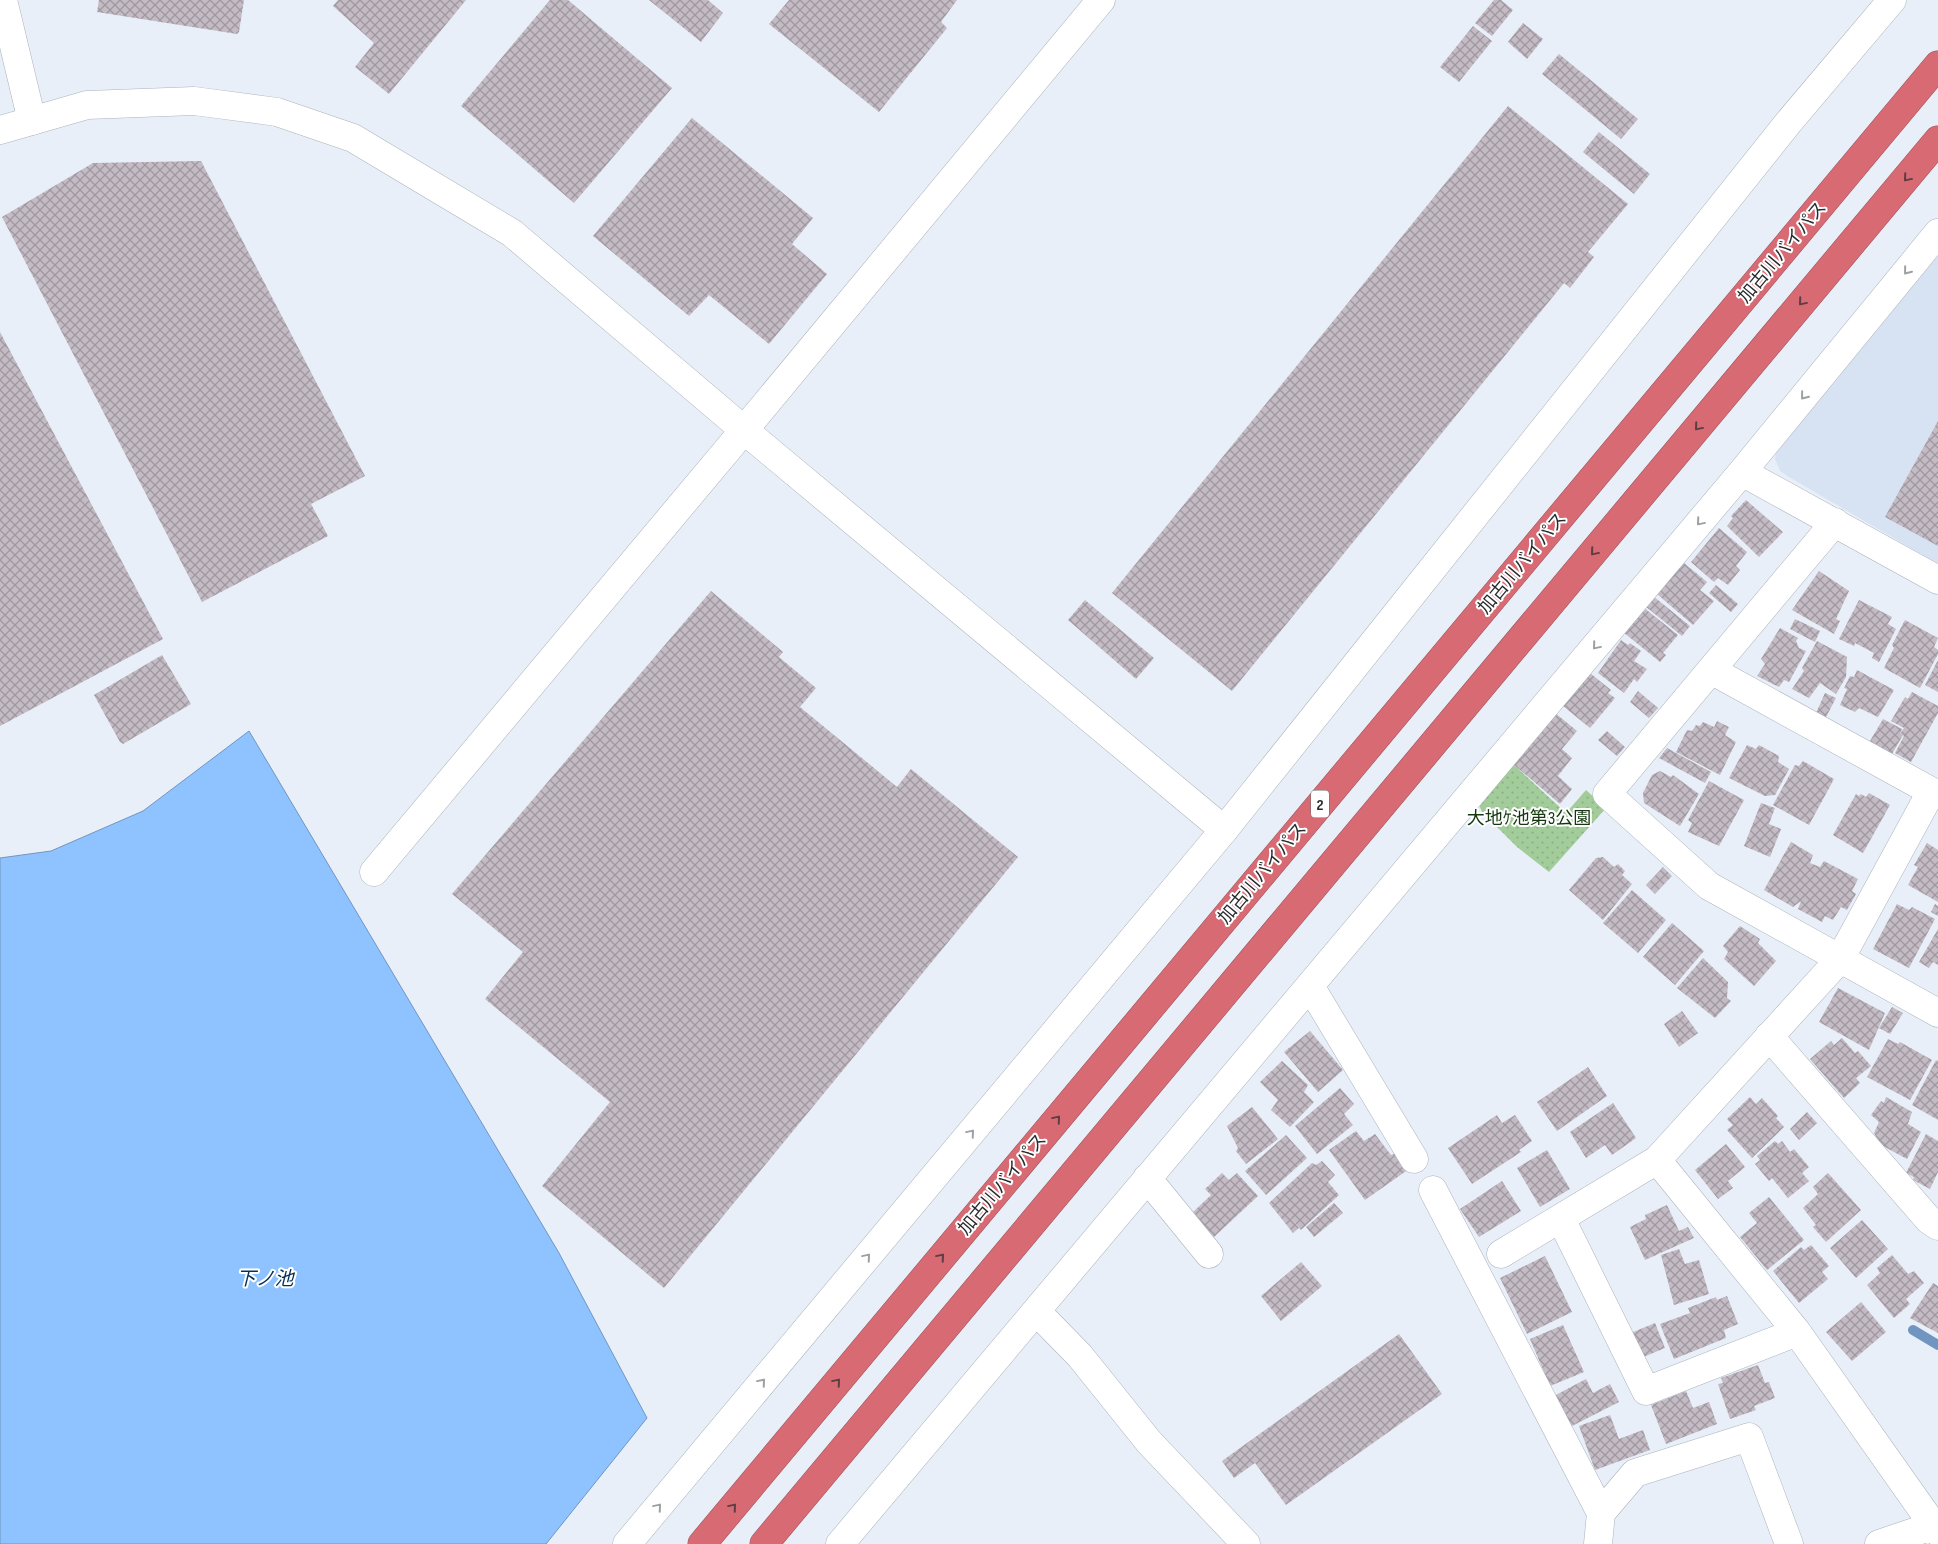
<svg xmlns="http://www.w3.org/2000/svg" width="1938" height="1544" font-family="'Sofia Sans Condensed','Noto Sans JP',sans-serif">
  <defs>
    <pattern id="park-dots" width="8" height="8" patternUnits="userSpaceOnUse" patternTransform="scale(1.25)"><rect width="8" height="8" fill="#a3cc9b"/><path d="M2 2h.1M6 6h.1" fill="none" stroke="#8caf86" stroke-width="1.8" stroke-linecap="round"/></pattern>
    <pattern id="building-cross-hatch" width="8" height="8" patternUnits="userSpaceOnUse" patternTransform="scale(1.25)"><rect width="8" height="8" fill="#c4bbc4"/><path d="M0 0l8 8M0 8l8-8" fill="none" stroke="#9f98a0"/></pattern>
  </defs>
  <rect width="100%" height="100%" fill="#e8eff9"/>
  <path fill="#d7e3f2" d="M1938 253V564L1789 477 1780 471 1775 459 1776 451Z"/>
  <path fill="url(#park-dots)" d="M1513 764 1566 813 1586 790 1606 808 1549 872 1517 847 1482 812 1479 805Z"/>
  <path fill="#8fc3ff" stroke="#7095c0" d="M249 731 559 1253 647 1418 546 1544H0V858L51 851 143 811Z"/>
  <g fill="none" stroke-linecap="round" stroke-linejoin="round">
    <path stroke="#7095c0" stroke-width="10" d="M1913 1330 1938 1345"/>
  </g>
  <path fill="url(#building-cross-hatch)" d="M99 0H244L239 32 237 34 97 12Z
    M338 0H466L389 94 355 67 374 43 333 6Z
    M550 0H568L672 88 574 203 461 106Z
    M649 0H708L723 13 701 42Z
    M789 0H957L941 22 947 28 879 112 769 24Z
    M1494 0H1501L1513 10 1492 36 1475 23Z
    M1523 23 1543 39 1527 59 1508 42Z
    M1473 26 1492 41 1459 82 1440 67Z
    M1559 54 1638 119 1621 139 1542 74Z
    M1508 106 1628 204 1588 252 1594 257 1570 288 1564 283 1232 691 1112 593Z
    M692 118 813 218 792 244 827 274 769 344 709 295 689 316 593 236Z
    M1599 132 1650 174 1634 194 1583 152Z
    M201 161 365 476 311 504 328 536 202 602 2 217 93 163Z
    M0 332 163 639 0 726Z
    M1938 421V546L1885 517Z
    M1746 500 1783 532 1759 557 1727 526 1733 518 1731 516Z
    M1719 528 1747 552 1736 566 1740 570 1728 585 1718 578 1714 582 1691 562Z
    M1684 563 1707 582 1700 590 1714 601 1693 625 1657 594 1678 565 1680 567Z
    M1819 571 1849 591 1836 619 1840 621 1834 634 1792 610Z
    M1716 585 1738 604 1731 612 1709 593Z
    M711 591 783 652 779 657 816 688 800 707 897 787 911 769 1018 857 664 1288 542 1186 610 1102 485 999 523 952 452 894Z
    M1653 596 1690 626 1682 636 1645 606Z
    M1085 600 1154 658 1136 679 1068 620Z
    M1859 600 1892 617 1888 624 1896 629 1879 662 1872 658 1874 653 1855 643 1854 646 1839 639Z
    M1643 607 1678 635 1663 653 1666 655 1660 662 1623 632Z
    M1795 619 1820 631 1815 642 1790 629Z
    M1905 620 1938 638 1934 647 1938 650V654L1920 688 1884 668 1894 648 1892 645Z
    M1780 628 1798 638 1796 641 1799 648 1806 651 1789 682 1784 680 1779 687 1757 676 1765 664 1761 659Z
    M1621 640 1628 645 1630 643 1641 651 1634 661 1647 669 1637 682 1634 679 1624 693 1598 673Z
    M1817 641 1847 657 1846 677 1836 694 1820 683 1809 698 1792 689 1804 671 1802 668Z
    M162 655 191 704 123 744 120 742 94 695Z
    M1938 660V692L1925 685Z
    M1857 670 1894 690 1878 717 1859 708 1855 712 1840 705 1847 689 1844 688 1850 676 1854 677Z
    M1590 673 1611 690 1608 693 1615 698 1590 728 1563 706Z
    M1638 691 1658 708 1649 718 1630 702Z
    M1912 692 1938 706V713L1911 762 1895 753 1904 736 1903 735 1892 754 1870 741 1883 719 1902 729 1900 734 1904 728 1891 721 1905 697 1908 699Z
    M1825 693 1836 698 1826 717 1816 713Z
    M1554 712 1577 731 1562 749 1572 758 1558 776 1572 789 1560 804 1513 764Z
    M1717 721 1729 727 1725 735 1736 742 1720 775 1676 752 1687 730 1692 731 1696 725 1700 726 1703 722 1714 727Z
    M1607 731 1625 747 1617 756 1598 740Z
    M1747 745 1756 749 1759 745 1779 756 1778 762 1789 769 1775 795 1765 796 1729 778Z
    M1667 748 1711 772 1705 783 1659 758Z
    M1803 761 1834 779 1809 825 1773 805 1795 765 1799 766Z
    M1660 771 1671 777 1673 775 1699 794 1680 826 1644 803 1643 793 1652 775Z
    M1709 781 1744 800 1719 846 1688 832 1692 823 1688 820Z
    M1869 793 1890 805 1863 853 1833 835 1856 794 1859 796 1861 794 1866 797Z
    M1761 803 1775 808 1769 824 1781 829 1770 857 1744 846Z
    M1791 842 1813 855 1810 863 1820 867 1824 861 1858 879 1852 891 1856 894 1847 910 1841 907 1833 920 1825 916 1822 922 1798 909 1801 901 1793 907 1764 890Z
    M1927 843 1938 850V902L1908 885 1918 867 1914 865Z
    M1603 857 1614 867 1618 864 1625 871 1622 875 1632 884 1603 920 1569 890 1596 858Z
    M1663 867 1672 876 1655 894 1646 885Z
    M1632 890 1666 920 1638 953 1603 923Z
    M1897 904 1909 910 1912 907 1935 919 1909 968 1873 949Z
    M1935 904 1938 906V916L1931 912Z
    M1672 923 1704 951 1675 985 1643 957Z
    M1740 926 1760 939 1758 943 1776 961 1754 986 1724 959 1728 952 1723 946Z
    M1938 929V965L1933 962 1929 968 1919 962Z
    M1703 958 1728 982 1727 998 1731 1001 1715 1018 1677 988Z
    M1838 988 1885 1013 1869 1050 1819 1022Z
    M1892 1007 1903 1013 1890 1034 1879 1028Z
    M1682 1011 1698 1033 1679 1047 1664 1024Z
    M1310 1031 1343 1070 1318 1092 1284 1052Z
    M1842 1038 1855 1053 1858 1051 1871 1066 1856 1078 1860 1083 1844 1098 1810 1059 1831 1041 1834 1045Z
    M1888 1039 1898 1044 1900 1042 1932 1060 1910 1100 1867 1077Z
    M1936 1060 1938 1061V1120L1912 1105Z
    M1282 1061 1308 1085 1304 1092 1314 1102 1290 1127 1271 1110 1278 1100 1260 1082Z
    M1588 1067 1607 1096 1557 1131 1537 1102Z
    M1340 1088 1354 1104 1344 1114 1353 1125 1317 1154 1295 1126Z
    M1750 1097 1756 1104 1762 1098 1778 1116 1776 1118 1784 1127 1752 1158 1727 1130 1733 1125 1727 1119Z
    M1886 1097 1912 1112 1908 1124 1921 1132 1907 1159 1881 1145 1874 1133 1879 1122 1871 1115 1881 1101 1884 1103Z
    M1613 1103 1636 1138 1612 1155 1605 1145 1586 1158 1570 1132Z
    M1252 1107 1278 1139 1246 1164 1236 1151 1238 1148 1227 1126Z
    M1807 1112 1817 1123 1799 1140 1790 1129Z
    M1497 1115 1502 1123 1515 1115 1532 1141 1519 1150 1521 1152 1472 1184 1448 1148Z
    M1356 1131 1364 1141 1375 1134 1391 1155 1398 1152 1409 1169 1365 1200 1329 1150Z
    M1926 1134 1938 1141V1172L1930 1189 1913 1180 1914 1177 1906 1173Z
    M1286 1135 1307 1158 1266 1195 1245 1171Z
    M1775 1141 1778 1144 1782 1141 1790 1152 1794 1149 1809 1167 1802 1173 1809 1181 1788 1198 1772 1178 1769 1181 1755 1164 1760 1160 1757 1156Z
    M1726 1144 1745 1167 1728 1181 1733 1188 1718 1199 1695 1170Z
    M1547 1150 1570 1189 1540 1207 1517 1168Z
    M1322 1161 1335 1175 1328 1182 1339 1195 1301 1230 1286 1212 1299 1228 1293 1233 1269 1203 1312 1163 1316 1165Z
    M1222 1173 1229 1180 1237 1173 1258 1196 1214 1237 1192 1213 1211 1195 1205 1189Z
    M1828 1173 1861 1210 1826 1242 1813 1227 1816 1225 1803 1208 1818 1194 1813 1187Z
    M1502 1181 1521 1211 1479 1237 1460 1209Z
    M1769 1197 1804 1240 1767 1270 1740 1237 1757 1223 1749 1213Z
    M1334 1203 1343 1213 1314 1237 1306 1227Z
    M1667 1205 1679 1231 1688 1227 1694 1238 1645 1260 1630 1227 1646 1219 1645 1215Z
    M1862 1220 1888 1249 1856 1278 1830 1248Z
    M1811 1245 1829 1266 1822 1272 1828 1279 1799 1303 1773 1271 1801 1247 1804 1250Z
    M1679 1249 1685 1264 1699 1260 1709 1294 1674 1305 1661 1255Z
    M1892 1255 1908 1274 1914 1271 1924 1283 1906 1299 1910 1304 1894 1318 1867 1285 1880 1273 1877 1268Z
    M1545 1256 1572 1312 1527 1334 1500 1278Z
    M1301 1262 1322 1286 1281 1321 1261 1296Z
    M1933 1283 1938 1286V1333L1910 1318Z
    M1727 1296 1738 1324 1724 1330 1726 1338 1674 1359 1660 1324 1690 1313 1688 1308 1716 1297 1717 1300Z
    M1861 1302 1886 1332 1852 1361 1826 1332Z
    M1655 1323 1665 1348 1641 1358 1631 1333Z
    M1563 1325 1584 1372 1550 1386 1530 1339Z
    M1399 1334 1442 1394 1286 1505 1255 1463 1234 1478 1222 1461Z
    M1758 1365 1765 1383 1769 1382 1775 1398 1754 1406 1756 1410 1730 1419 1718 1384 1723 1383 1721 1378Z
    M1586 1379 1593 1393 1610 1384 1619 1402 1570 1427 1554 1396Z
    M1686 1391 1693 1408 1709 1402 1717 1424 1666 1444 1651 1405Z
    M1610 1415 1619 1439 1643 1430 1650 1450 1595 1470 1579 1426Z"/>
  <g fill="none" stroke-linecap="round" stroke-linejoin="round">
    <g stroke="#acb3bc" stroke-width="29">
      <path id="minor" d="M3 0 32 121
        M1742 472 1938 580
        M1835 522 1607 794 1709 886 1938 1013
        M1711 670 1938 795
        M374 872 744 430 1101 0
        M1310 986 1414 1159
        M1769 1036 1929 1220 1938 1226
        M1657 1160 1797 1332 1938 1532
        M1147 1178 1209 1254
        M1433 1190 1601 1513 1598 1544
        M1561 1219 1646 1391 1797 1332
        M1501 1254 1657 1160 1840 959 1931 792
        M1036 1311 1080 1356 1149 1442 1246 1544
        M1601 1513 1635 1473 1749 1437 1789 1544
        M627 1544 1224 830 1788 123 1892 0
        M840 1544 1742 472 1938 233
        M1879 1544 1938 1524"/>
    </g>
    <g stroke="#acb3bc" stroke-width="29">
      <path id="tertiary" d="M0 130 87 105 194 101 277 112 353 138 512 233 744 430 1224 830"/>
    </g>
    <g stroke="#9a545b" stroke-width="29">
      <path id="motorway" d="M702 1544 1938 65
        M764 1544 1938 140"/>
    </g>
    <use href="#minor" stroke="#fff" stroke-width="28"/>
    <use href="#tertiary" stroke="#fff" stroke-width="28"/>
    <use href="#motorway" stroke="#d76a73" stroke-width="28"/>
  </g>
  <defs><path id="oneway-chevron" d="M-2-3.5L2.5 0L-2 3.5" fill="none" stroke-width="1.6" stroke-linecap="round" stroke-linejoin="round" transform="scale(1.25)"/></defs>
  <g stroke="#5d3e43">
    <use href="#oneway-chevron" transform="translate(1907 178) rotate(130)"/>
    <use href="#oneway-chevron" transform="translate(1802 302) rotate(130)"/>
    <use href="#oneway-chevron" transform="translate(1698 427) rotate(130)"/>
    <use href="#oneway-chevron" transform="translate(1594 552) rotate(130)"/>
    <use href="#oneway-chevron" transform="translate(1057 1119) rotate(-50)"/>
    <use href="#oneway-chevron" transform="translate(941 1257) rotate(-50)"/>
    <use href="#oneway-chevron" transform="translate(837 1382) rotate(-50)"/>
    <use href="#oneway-chevron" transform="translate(733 1507) rotate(-50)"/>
  </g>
  <g stroke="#9ea0a1">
    <use href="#oneway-chevron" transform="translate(1907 271) rotate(129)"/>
    <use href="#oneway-chevron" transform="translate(1804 396) rotate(129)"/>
    <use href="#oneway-chevron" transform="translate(1700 522) rotate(130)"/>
    <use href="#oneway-chevron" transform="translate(1596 646) rotate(130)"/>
    <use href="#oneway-chevron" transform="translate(971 1133) rotate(-50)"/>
    <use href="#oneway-chevron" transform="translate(867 1257) rotate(-50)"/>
    <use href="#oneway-chevron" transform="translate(762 1382) rotate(-50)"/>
    <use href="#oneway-chevron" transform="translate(658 1507) rotate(-50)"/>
  </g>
  <g text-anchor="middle" stroke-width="4" stroke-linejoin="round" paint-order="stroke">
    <rect fill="#fff" stroke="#686b6d" stroke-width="1" x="1311" y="790.5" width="18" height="27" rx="4"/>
    <g font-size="16" font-weight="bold" fill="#282b2e">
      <text x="1320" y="810">2</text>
    </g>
    <g font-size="18" fill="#282b2e" stroke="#fff">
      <text transform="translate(1782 252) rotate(-50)" y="6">加古川バイパス</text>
      <text transform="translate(1522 563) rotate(-50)" y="6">加古川バイパス</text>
      <text transform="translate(1262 873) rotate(-50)" y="6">加古川バイパス</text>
      <text transform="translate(1002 1184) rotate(-50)" y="6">加古川バイパス</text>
    </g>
    <g font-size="18" fill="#15380f" stroke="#fff">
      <text x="1529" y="824">大地ｹ池第3公園</text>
    </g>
    <g font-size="19" font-style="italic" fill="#092f54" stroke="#fff">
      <text x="265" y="1285">下ノ池</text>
    </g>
  </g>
</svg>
